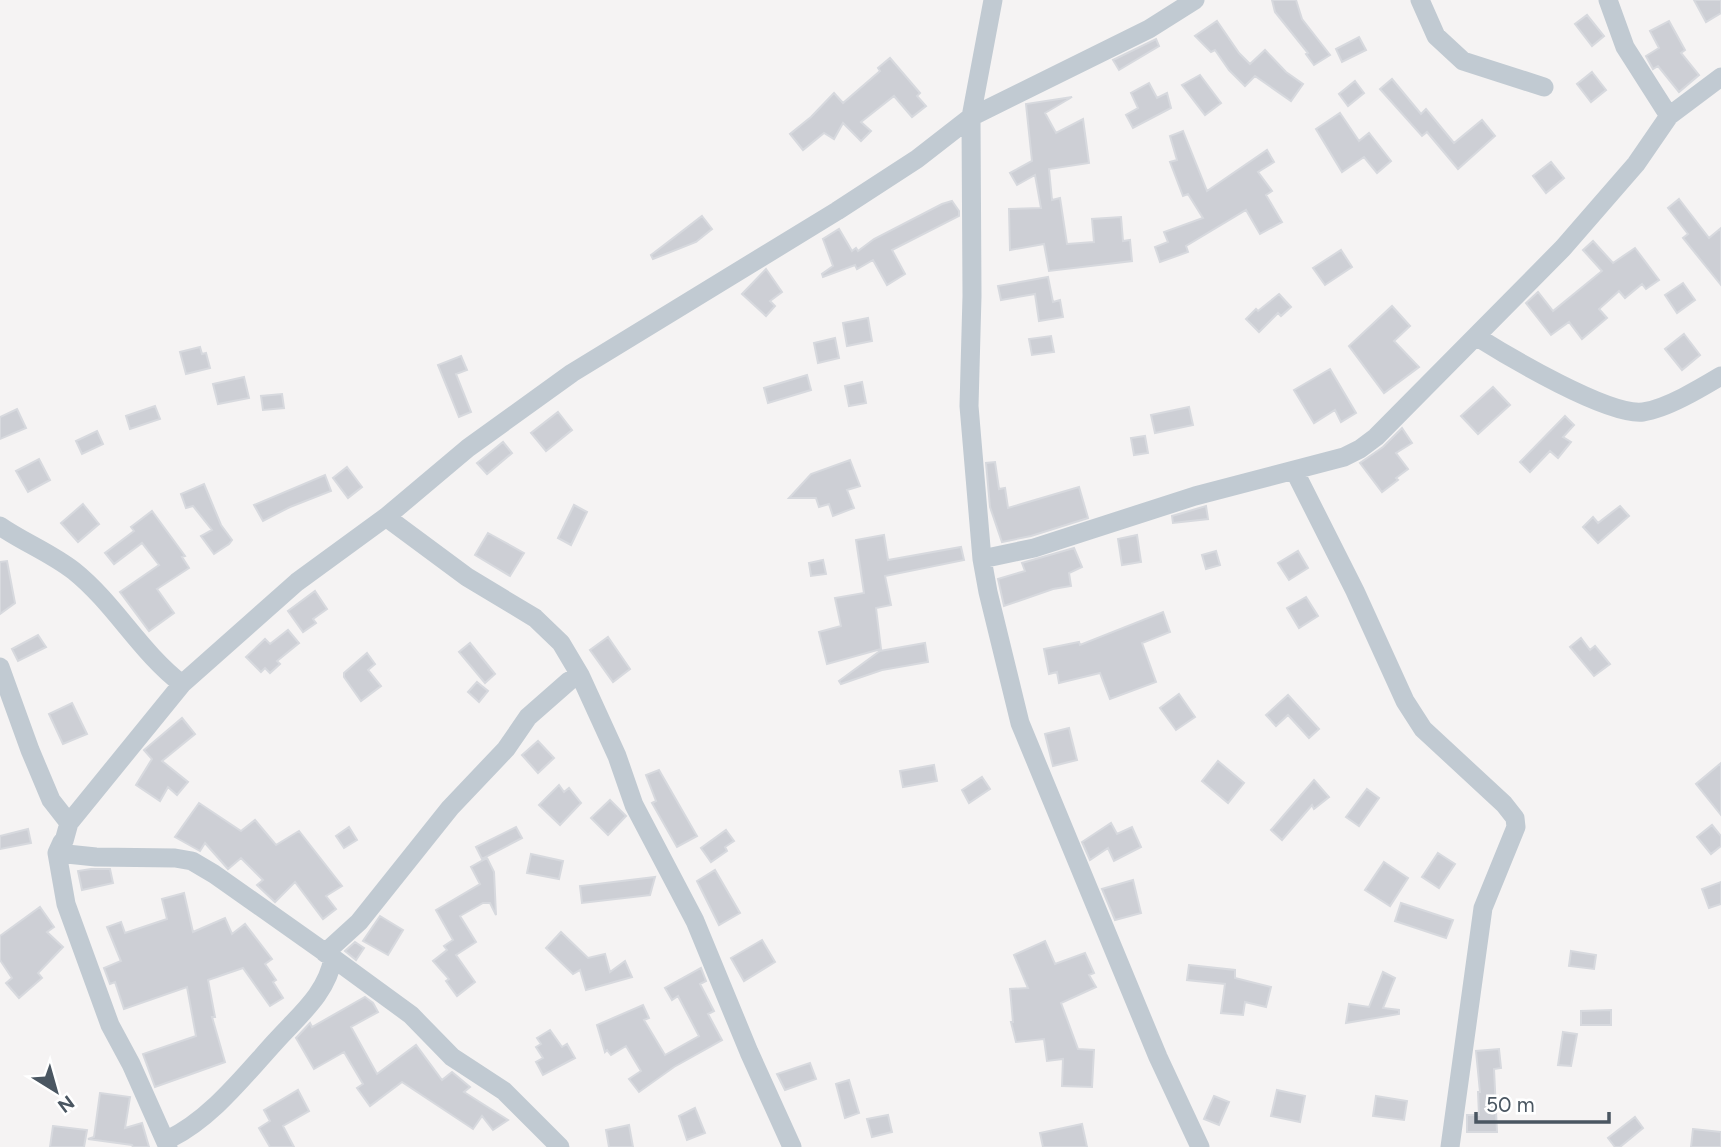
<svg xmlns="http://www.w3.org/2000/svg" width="1721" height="1147" font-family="Figtree,sans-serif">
  <rect width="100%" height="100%" fill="#f5f3f3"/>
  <path fill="#cdcfd5" stroke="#d7d9de" stroke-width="2" d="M1272 0H1296L1302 19 1330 55 1314 65 1306 54 1308 53 1275 12Z
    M1694 0H1721V13L1706 22Z
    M1587 15 1604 36 1592 46 1575 24Z
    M1217 21 1239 53 1250 64 1265 50 1286 72 1303 84 1291 101 1255 76 1245 86 1229 70 1215 50 1211 52 1195 36Z
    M1669 21 1685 50 1681 53 1699 75 1679 92 1658 66 1653 69 1646 56 1659 48 1650 31Z
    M1359 37 1366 50 1342 62 1336 49Z
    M1156 39 1159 46 1119 70 1113 60Z
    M890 58 920 93 917 96 926 106 912 117 894 96 861 122 871 131 861 141 843 123 834 139 824 133 803 150 790 134 811 117 834 93 843 103 880 71 878 68Z
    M1592 72 1606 90 1591 102 1577 84Z
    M1200 75 1221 103 1205 115 1182 85Z
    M1392 79 1421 114 1426 109 1454 143 1482 120 1495 136 1458 169 1427 132 1422 136 1380 89Z
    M1355 81 1364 93 1348 106 1339 94Z
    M1149 83 1157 98 1167 93 1171 108 1133 128 1126 115 1138 108 1131 93Z
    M1072 97 1045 113 1056 133 1083 119 1089 163 1049 169 1052 200 1060 198 1067 244 1094 242 1092 219 1121 217 1123 241 1130 240 1132 261 1049 271 1044 244 1010 250 1009 209 1041 208 1035 175 1017 185 1010 173 1032 161 1026 104Z
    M1340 113 1359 141 1369 133 1391 161 1377 173 1364 157 1342 172 1316 129Z
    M1183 131 1207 191 1267 150 1274 162 1258 172 1272 191 1266 195 1282 222 1260 234 1246 210 1186 246 1188 252 1160 262 1155 247 1168 242 1164 232 1203 218 1188 194 1183 196 1170 162 1177 160 1170 136Z
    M1551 162 1564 178 1546 193 1533 176Z
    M1679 199 1709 238 1721 228V285L1683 238 1688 234 1668 208Z
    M952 201 959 211V216L892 250 905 274 887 285 873 260 857 269 855 265 823 277 822 274 833 266 823 239 839 229 852 251 856 248 858 251 874 239 942 204Z
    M702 216 712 229 696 242 653 259 651 255Z
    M1593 241 1613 263 1635 248 1659 280 1646 289 1642 284 1625 298 1619 291 1599 309 1607 318 1582 339 1569 322 1551 335 1526 303 1538 292 1553 311 1602 271 1583 250Z
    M1341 250 1352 267 1325 285 1313 268Z
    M766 269 782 292 770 301 775 306 766 316 742 294Z
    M1048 277 1053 302 1060 300 1063 317 1039 321 1035 294 1001 300 998 286Z
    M1683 283 1695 300 1677 313 1665 295Z
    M1279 294 1291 307 1281 316 1278 313 1259 332 1246 319 1256 309 1258 311Z
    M1392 306 1410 326 1394 341 1419 367 1384 393 1349 346Z
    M868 318 872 341 847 346 843 323Z
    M1684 334 1700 355 1682 370 1665 349Z
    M1051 336 1054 352 1032 355 1029 339Z
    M835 338 839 358 818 363 814 343Z
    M200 347 202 354 206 353 210 368 186 374 180 352Z
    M461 356 467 370 456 374 471 412 459 417 438 365Z
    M1330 369 1356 413 1341 422 1335 410 1314 423 1294 390Z
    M807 375 811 390 768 403 764 388Z
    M244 377 249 398 218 404 213 384Z
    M862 382 866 403 849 406 845 386Z
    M1493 387 1510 405 1478 434 1461 416Z
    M282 394 284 408 263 410 261 396Z
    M155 406 160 419 130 429 126 416Z
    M1189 407 1193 425 1155 433 1151 415Z
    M17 409 26 428 0 439V417Z
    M558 412 572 430 546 451 531 433Z
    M1565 416 1574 425 1563 437 1571 442 1558 458 1550 451 1530 472 1520 462Z
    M1402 428 1412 443 1396 453 1408 469 1396 478 1398 480 1382 492 1360 463 1383 447Z
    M97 431 103 444 82 454 76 441Z
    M1145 436 1148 453 1134 455 1131 438Z
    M503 442 512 453 487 474 477 463Z
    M39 459 50 480 28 492 16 471Z
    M850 460 860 486 847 490 854 508 833 516 829 504 819 507 816 498H789L811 474Z
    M995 462 999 489 1005 488 1008 508 1079 487 1088 518 1031 536 1002 542 990 507 986 463Z
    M347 467 362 487 348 498 333 478Z
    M325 475 331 491 290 507 263 521 254 505Z
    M204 484 221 525 232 540 229 544 214 554 201 536 212 530 193 506 186 508 181 494Z
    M83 504 99 524 78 542 61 523Z
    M574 505 587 512 571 545 558 538Z
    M1206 506 1208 519 1173 523 1172 516Z
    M1620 506 1629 516 1598 543 1583 527 1593 517 1598 523Z
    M152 511 185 556 182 557 189 568 157 589 174 613 149 631 120 592 159 565 142 543 114 564 105 553 134 531 131 527Z
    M488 533 524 553 510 576 475 555Z
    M884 535 888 560 961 547 964 560 885 576 891 605 876 608 881 649 827 664 819 632 841 626 835 598 864 593 856 540Z
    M1137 535 1141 562 1122 565 1118 539Z
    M1074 548 1082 567 1069 573 1071 586 1053 589 1004 606 998 579 1025 571 1022 563Z
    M1216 551 1220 565 1206 569 1202 555Z
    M1298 551 1308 568 1289 580 1278 563Z
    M823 560 826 574 811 576 809 563Z
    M7 561 15 603 0 614V562Z
    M315 591 327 609 313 619 316 623 303 632 288 611Z
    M1306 597 1318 616 1299 628 1287 608Z
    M1163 612 1170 632 1142 643 1156 682 1110 699 1100 673 1059 683 1057 672 1049 674 1044 649 1079 642 1080 645Z
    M288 630 299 643 277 661 280 664 270 673 265 668 261 672 246 657 265 639 270 644Z
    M38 635 46 647 18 661 12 649Z
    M608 637 630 669 613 682 590 650Z
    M1581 638 1590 650 1595 646 1610 664 1594 676 1570 647Z
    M470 643 495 674 485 683 459 652Z
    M925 643 928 662 882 670 841 684 839 681 880 651Z
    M367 653 375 664 368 670 381 686 361 701 344 677V673Z
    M477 682 488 691 479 702 468 692Z
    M1179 694 1195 717 1176 730 1160 708Z
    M1288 695 1319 729 1309 738 1288 715 1276 726 1266 715Z
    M72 703 87 734 63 744 49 714Z
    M182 718 195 734 162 761 188 782 177 795 168 787 160 801 136 785 152 759 144 750Z
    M1069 728 1077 760 1053 766 1045 734Z
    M538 741 554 758 538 773 522 755Z
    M1218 761 1244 783 1228 803 1202 781Z
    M1721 763V815L1696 784Z
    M934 765 937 781 903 787 900 771Z
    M659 770 697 836 677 847 652 803 656 801 646 775Z
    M982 777 990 789 969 803 962 790Z
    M1314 780 1329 797 1314 809 1312 805 1282 840 1271 830Z
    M559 785 564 792 569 788 581 803 560 825 539 805Z
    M1367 789 1379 798 1359 826 1346 817Z
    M610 800 626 816 608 835 591 818Z
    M199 803 241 831 255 820 276 845 299 831 342 886 326 896 336 909 323 919 295 882 275 902 257 885 263 880 241 858 228 869 205 843 200 851 175 837Z
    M1111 823 1117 834 1132 827 1141 847 1114 861 1108 848 1090 860 1082 842Z
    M1712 825 1721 836V846L1711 854 1697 837Z
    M349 827 357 840 344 848 336 836Z
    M516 827 522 838 482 859 476 847Z
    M28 829 31 843 0 849V836Z
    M726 830 734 841 725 847 727 851 711 862 701 848Z
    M1438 853 1455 864 1439 888 1422 877Z
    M531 854 563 861 559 879 527 873Z
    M487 858 494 872 496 915 490 903H483L460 916 476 942 456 955 475 982 457 996 446 981 449 979 433 961 447 950 444 946 453 940 436 910 480 884 471 867Z
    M1384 862 1408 878 1390 906 1365 890Z
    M91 869H110L113 883 82 890 78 871Z
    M715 870 740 913 719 925 697 881Z
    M655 877 650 895 582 903 580 886Z
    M1133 880 1141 913 1115 920 1102 889Z
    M1721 882V904L1709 908 1702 889Z
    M184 893 193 932 225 918 232 934 245 924 272 959 265 964 276 980 273 982 283 998 270 1006 243 968 208 980 215 1017H212L225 1062 155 1087 143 1054 196 1036 187 987 124 1009 115 982 110 984 104 968 121 961 107 927 121 922 125 933 167 919 162 899Z
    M1401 903 1453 920 1446 938 1395 921Z
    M40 907 54 927 47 932 63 947 38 973 42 978 19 998 6 983 12 978 0 960V936Z
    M380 916 403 930 388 955 363 941Z
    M561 932 588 958 605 954 610 972 625 961 632 977 586 990 580 970 573 974 546 948Z
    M762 940 775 962 744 981 731 958Z
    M1045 941 1055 964 1085 953 1094 973 1089 975 1096 987 1061 1003 1078 1049 1094 1050 1092 1087 1062 1086 1063 1059 1047 1061 1044 1039 1016 1042 1011 1022H1013L1010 989 1028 988 1014 955Z
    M355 942 364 948 356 960 345 951Z
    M1571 951 1596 955 1594 969 1569 966Z
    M1189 965 1235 970V978L1271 987 1266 1007 1245 1002 1243 1015 1221 1013 1225 984 1187 980Z
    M701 968 706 981 700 984 714 1011 708 1014 722 1040 674 1067 639 1092 629 1079 641 1071 626 1046 611 1055 607 1050 605 1052 597 1025 643 1005 649 1018 644 1020 665 1055 699 1036 678 996 672 1000 665 988Z
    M1383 972 1395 978 1383 1008 1399 1010V1014L1346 1023 1349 1004 1369 1007Z
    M365 997 373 1003 378 1012 351 1027 377 1074 416 1045 442 1080 452 1072 470 1087 464 1092 508 1120 493 1130 482 1116 473 1129 402 1082 370 1106 357 1088 363 1084 344 1052 314 1069 296 1038 310 1023 312 1027Z
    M1611 1010V1025H1581V1011Z
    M550 1030 562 1047 567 1044 575 1058 543 1075 536 1062 543 1058 536 1047 541 1044 537 1038Z
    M1563 1032 1577 1034 1571 1066 1558 1065Z
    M1499 1049 1501 1068 1494 1069 1497 1132H1467V1115H1479L1478 1092H1480L1476 1051Z
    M810 1063 816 1079 785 1090 777 1074Z
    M849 1080 859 1113 845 1118 836 1084Z
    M298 1090 309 1111 283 1126 294 1147H270L259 1128 270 1121 264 1110Z
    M1277 1090 1305 1096 1300 1122 1271 1116Z
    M100 1093 130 1097 125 1128 142 1123 149 1147H133L132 1145 88 1139 94 1137Z
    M1214 1096 1229 1102 1219 1125 1204 1119Z
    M1376 1096 1407 1101 1404 1120 1373 1116Z
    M695 1108 705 1133 687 1140 679 1116Z
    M888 1115 892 1132 872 1137 867 1119Z
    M1635 1117 1643 1128 1620 1147H1615L1608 1138Z
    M1082 1124 1087 1147H1043L1040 1133Z
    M629 1125 633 1147H609L606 1130Z
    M53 1126 87 1130 84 1147H50Z
    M1693 1129 1721 1132V1147H1691Z"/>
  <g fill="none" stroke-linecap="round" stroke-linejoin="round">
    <path stroke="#c1cad2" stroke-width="19" d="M993 0 971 117 972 296 969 406 982 559 988 592 1020 723 1158 1057 1200 1147
      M1420 0 1436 36 1463 61 1544 87
      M1608 0 1625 47 1669 116
      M1477 337C1509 357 1608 416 1643 412 1666 409 1701 388 1721 376
      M1294 470 1355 591 1405 701 1423 729 1504 804 1515 818 1516 827 1483 908 1450 1147
      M386 517 467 577 535 618 561 643 580 675
      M0 526C23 542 51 553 74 571 115 604 140 652 182 684
      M982 559 1034 548 1195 496 1344 457 1360 449 1376 437 1563 248 1636 164 1669 116 1721 77
      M0 667 30 750 51 800 69 823 64 841 62 842 57 853 66 904 110 1025 131 1064 168 1147
      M69 823 182 684 297 582 386 517 468 448 572 373 837 211 917 159 971 117 1149 29 1195 0
      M57 853 96 857 175 858 192 861 214 874 333 958 411 1015 452 1057 504 1091 560 1147
      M325 953 359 922 450 808 506 749 528 717 569 681 580 675 617 756 634 805 695 921 749 1052 792 1147
      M167 1140C210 1120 244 1076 275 1042 298 1016 327 994 333 958"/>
  </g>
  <g transform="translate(56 1091) rotate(143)" stroke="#ffffff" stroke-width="5" paint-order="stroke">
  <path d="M0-5L12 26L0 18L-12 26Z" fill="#4a5661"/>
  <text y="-10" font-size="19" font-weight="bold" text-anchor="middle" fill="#4a5661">N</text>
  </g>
  <path d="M1476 1112v10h133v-10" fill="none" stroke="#4a5661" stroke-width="3.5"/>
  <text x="1486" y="1112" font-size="21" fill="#4a5661" stroke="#ffffff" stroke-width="5" paint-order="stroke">50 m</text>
</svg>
